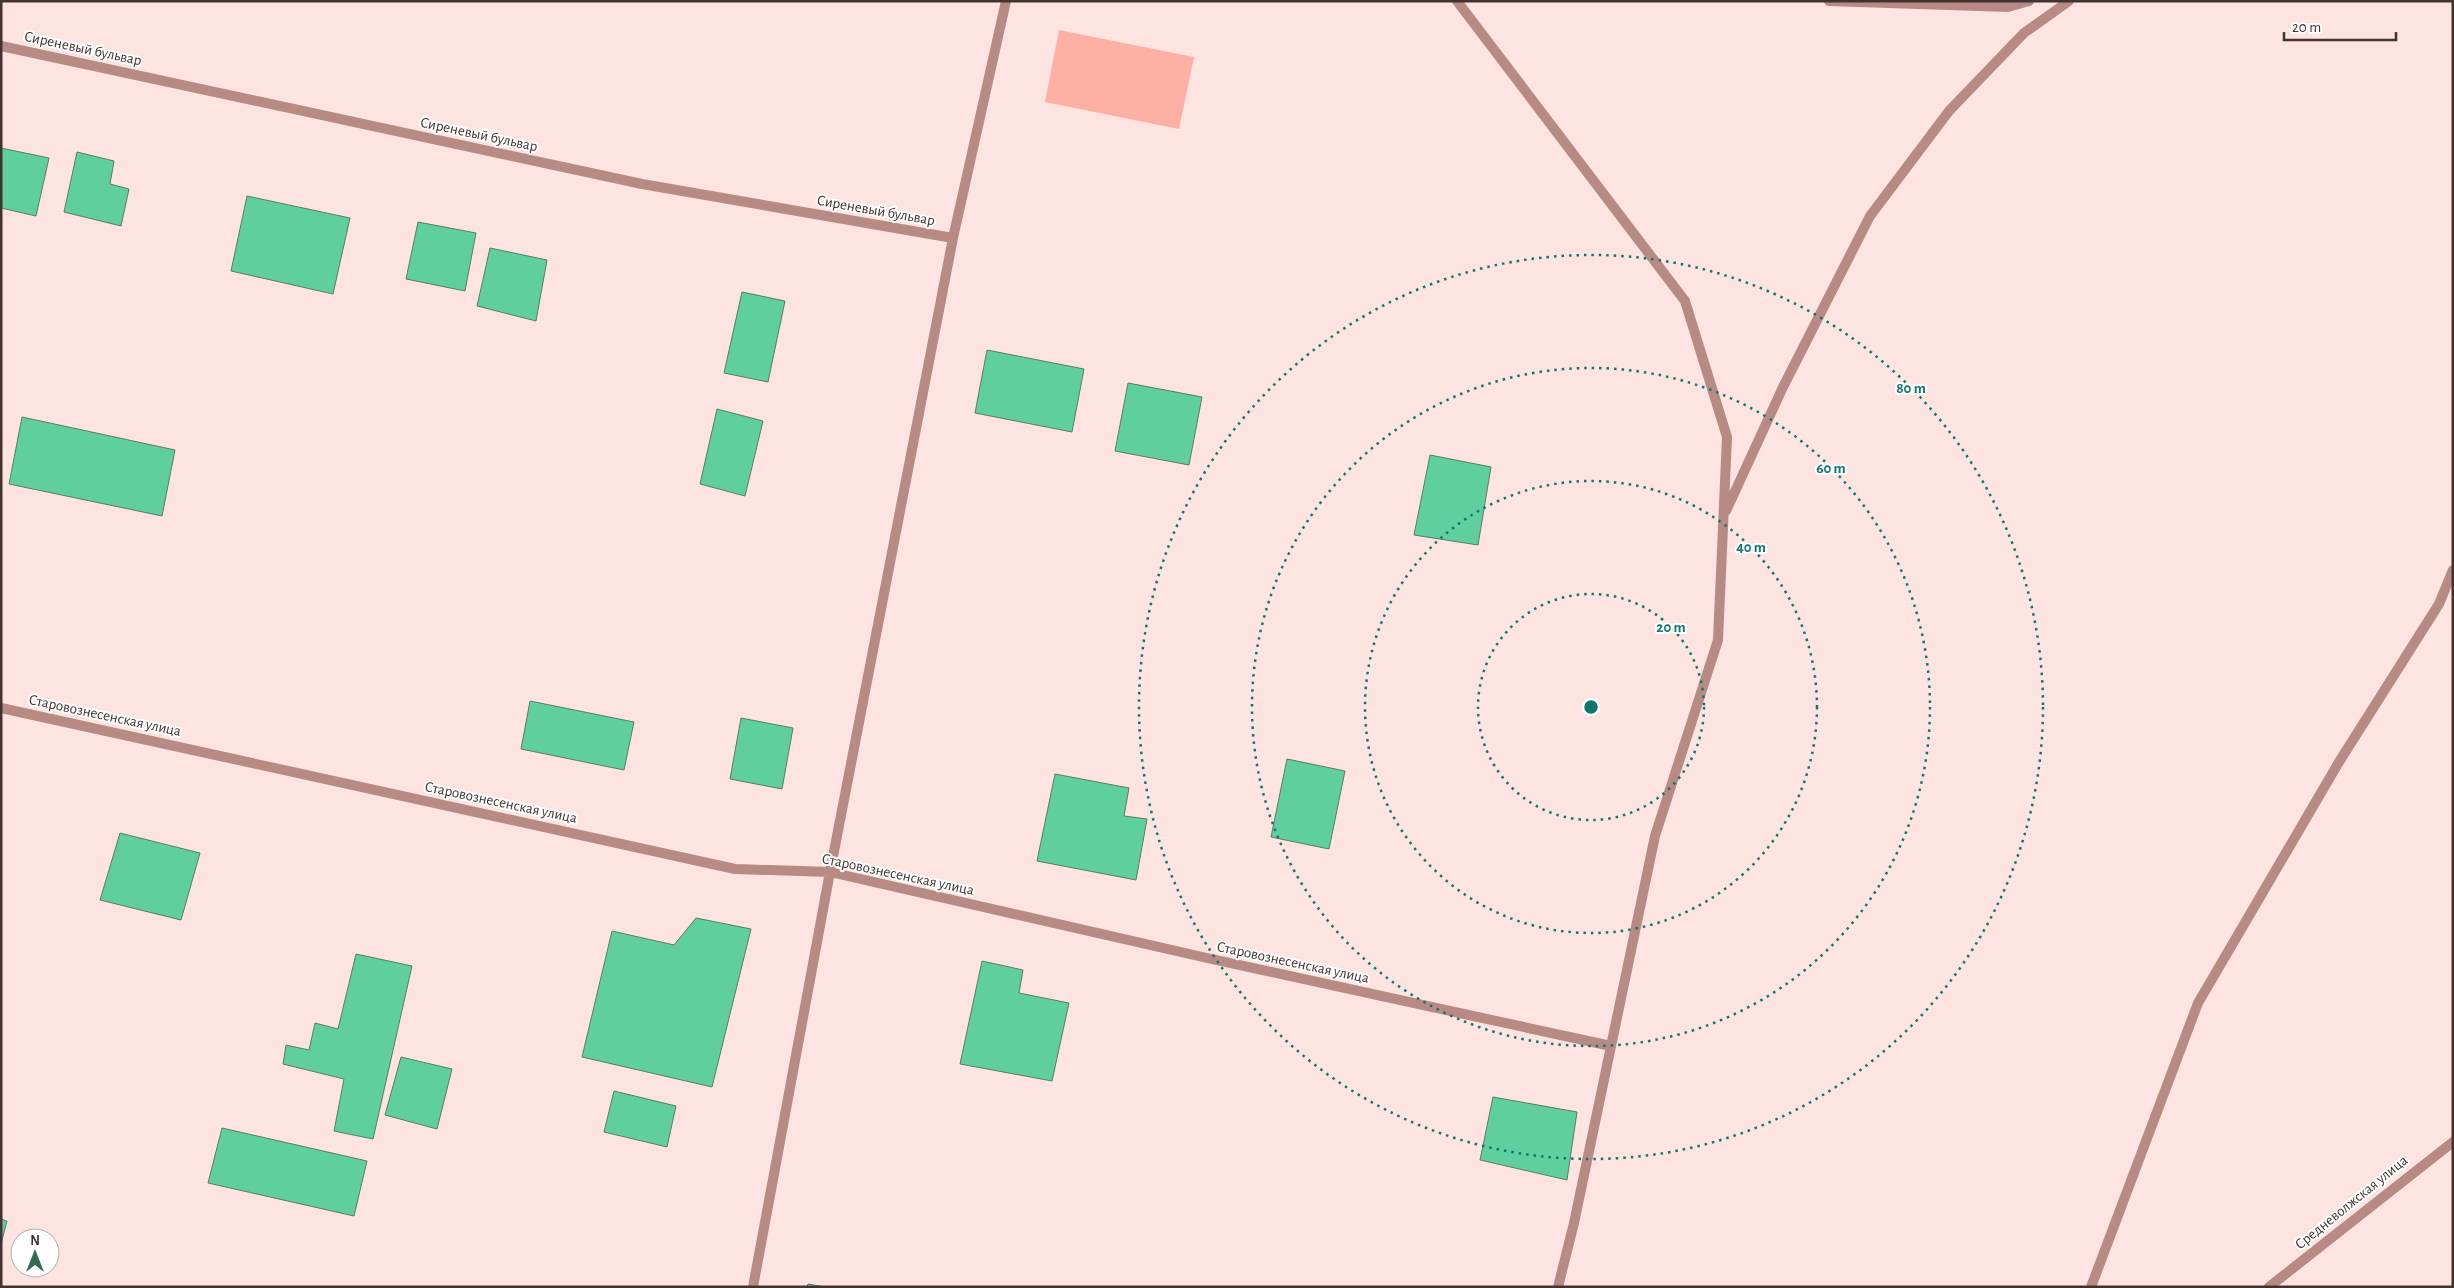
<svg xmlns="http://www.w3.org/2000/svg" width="2454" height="1288" font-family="'Alegreya Sans',sans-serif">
  <rect width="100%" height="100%" fill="#fde4e0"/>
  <path fill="#ffb0a5" d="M1059 30 1194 57 1179 129 1045 102Z"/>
  <path fill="#60cfa0" stroke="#597b6b" d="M1 148 49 158 36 216 1 208Z
    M77 152 114 161 110 184 129 189 121 226 64 212Z
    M247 196 350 218 333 294 231 271Z
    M418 222 476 233 465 291 406 279Z
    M490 248 547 260 536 321 477 306Z
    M742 292 785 301 768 382 724 373Z
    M987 350 1084 369 1072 432 975 413Z
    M1128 383 1202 397 1189 465 1115 451Z
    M717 409 763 421 745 496 700 484Z
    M22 417 175 450 162 516 9 484Z
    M1430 455 1491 467 1478 545 1414 535Z
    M530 701 634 722 624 770 521 749Z
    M741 718 793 728 782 789 730 779Z
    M1287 759 1345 771 1329 849 1271 837Z
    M1055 774 1129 788 1124 816 1147 819 1136 880 1037 861Z
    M120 833 200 853 181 920 100 900Z
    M696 918 751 929 712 1087 582 1057 612 931 674 945Z
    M356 954 412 966 373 1139 334 1131 344 1079 283 1064 286 1045 309 1050 315 1023 338 1029Z
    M982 961 1023 970 1019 993 1069 1003 1052 1081 960 1064Z
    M401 1057 452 1069 437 1129 385 1115Z
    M614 1091 676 1106 667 1147 604 1132Z
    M1493 1097 1577 1112 1567 1180 1480 1160Z
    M222 1128 367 1161 354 1216 208 1183Z
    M1 1219 7 1221 1 1244Z
    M808 1284 825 1287H807Z"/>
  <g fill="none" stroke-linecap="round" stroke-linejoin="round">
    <path stroke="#b78b84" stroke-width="10" d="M1457 1 1685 301 1727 437 1718 640 1655 836 1574 1223 1558 1287
      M1829 1 2008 7 2029 1
      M1 46 642 184 953 238
      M1726 511 1783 387 1870 216 1949 111 2024 33 2069 1
      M1 708 735 869 830 872 1207 958 1611 1046
      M753 1287 830 872 953 238 1006 1
      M2091 1287 2198 1003 2339 762 2439 604 2453 570
      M2269 1287 2453 1142"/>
  </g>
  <g fill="none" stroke="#0f766e" stroke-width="2.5" stroke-dasharray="2.5 5">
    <circle cx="1591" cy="707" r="113"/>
    <circle cx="1591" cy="707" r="226"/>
    <circle cx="1591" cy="707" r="339"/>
    <circle cx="1591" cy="707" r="452"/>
  </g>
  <g text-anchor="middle" stroke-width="4" stroke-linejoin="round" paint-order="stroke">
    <g font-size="15" fill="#423230" stroke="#fff">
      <text transform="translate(83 48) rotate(12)" y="5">Сиреневый бульвар</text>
      <text transform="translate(479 134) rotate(12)" y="5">Сиреневый бульвар</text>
      <text transform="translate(876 210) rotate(10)" y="5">Сиреневый бульвар</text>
      <text transform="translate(105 715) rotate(12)" y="5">Старовознесенская улица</text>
      <text transform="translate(501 802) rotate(12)" y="5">Старовознесенская улица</text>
      <text transform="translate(898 874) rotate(12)" y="5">Старовознесенская улица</text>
      <text transform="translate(1293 962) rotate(12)" y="5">Старовознесенская улица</text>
      <text transform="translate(2351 1202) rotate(-39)" y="5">Средневолжская улица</text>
    </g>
  </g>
  <circle cx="1591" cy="707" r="8" fill="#0f766e" stroke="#fff" stroke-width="2.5"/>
  <g font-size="15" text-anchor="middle" font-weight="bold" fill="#0f766e" stroke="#fff" stroke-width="4" stroke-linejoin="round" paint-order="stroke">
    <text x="1911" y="393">80 m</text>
    <text x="1831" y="473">60 m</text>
    <text x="1751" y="552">40 m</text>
    <text x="1671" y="632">20 m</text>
  </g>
  <rect width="2454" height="1288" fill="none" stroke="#423230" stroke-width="5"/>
  <g transform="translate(35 1253)"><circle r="24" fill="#ffffff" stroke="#b3adac"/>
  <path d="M0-4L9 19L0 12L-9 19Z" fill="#326b52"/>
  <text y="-8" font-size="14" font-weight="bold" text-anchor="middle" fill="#423230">N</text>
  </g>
  <path d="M2284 32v8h112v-8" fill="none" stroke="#423230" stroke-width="2.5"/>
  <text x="2292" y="32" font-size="15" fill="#423230" stroke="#ffffff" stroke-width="4" paint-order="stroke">20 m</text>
</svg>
